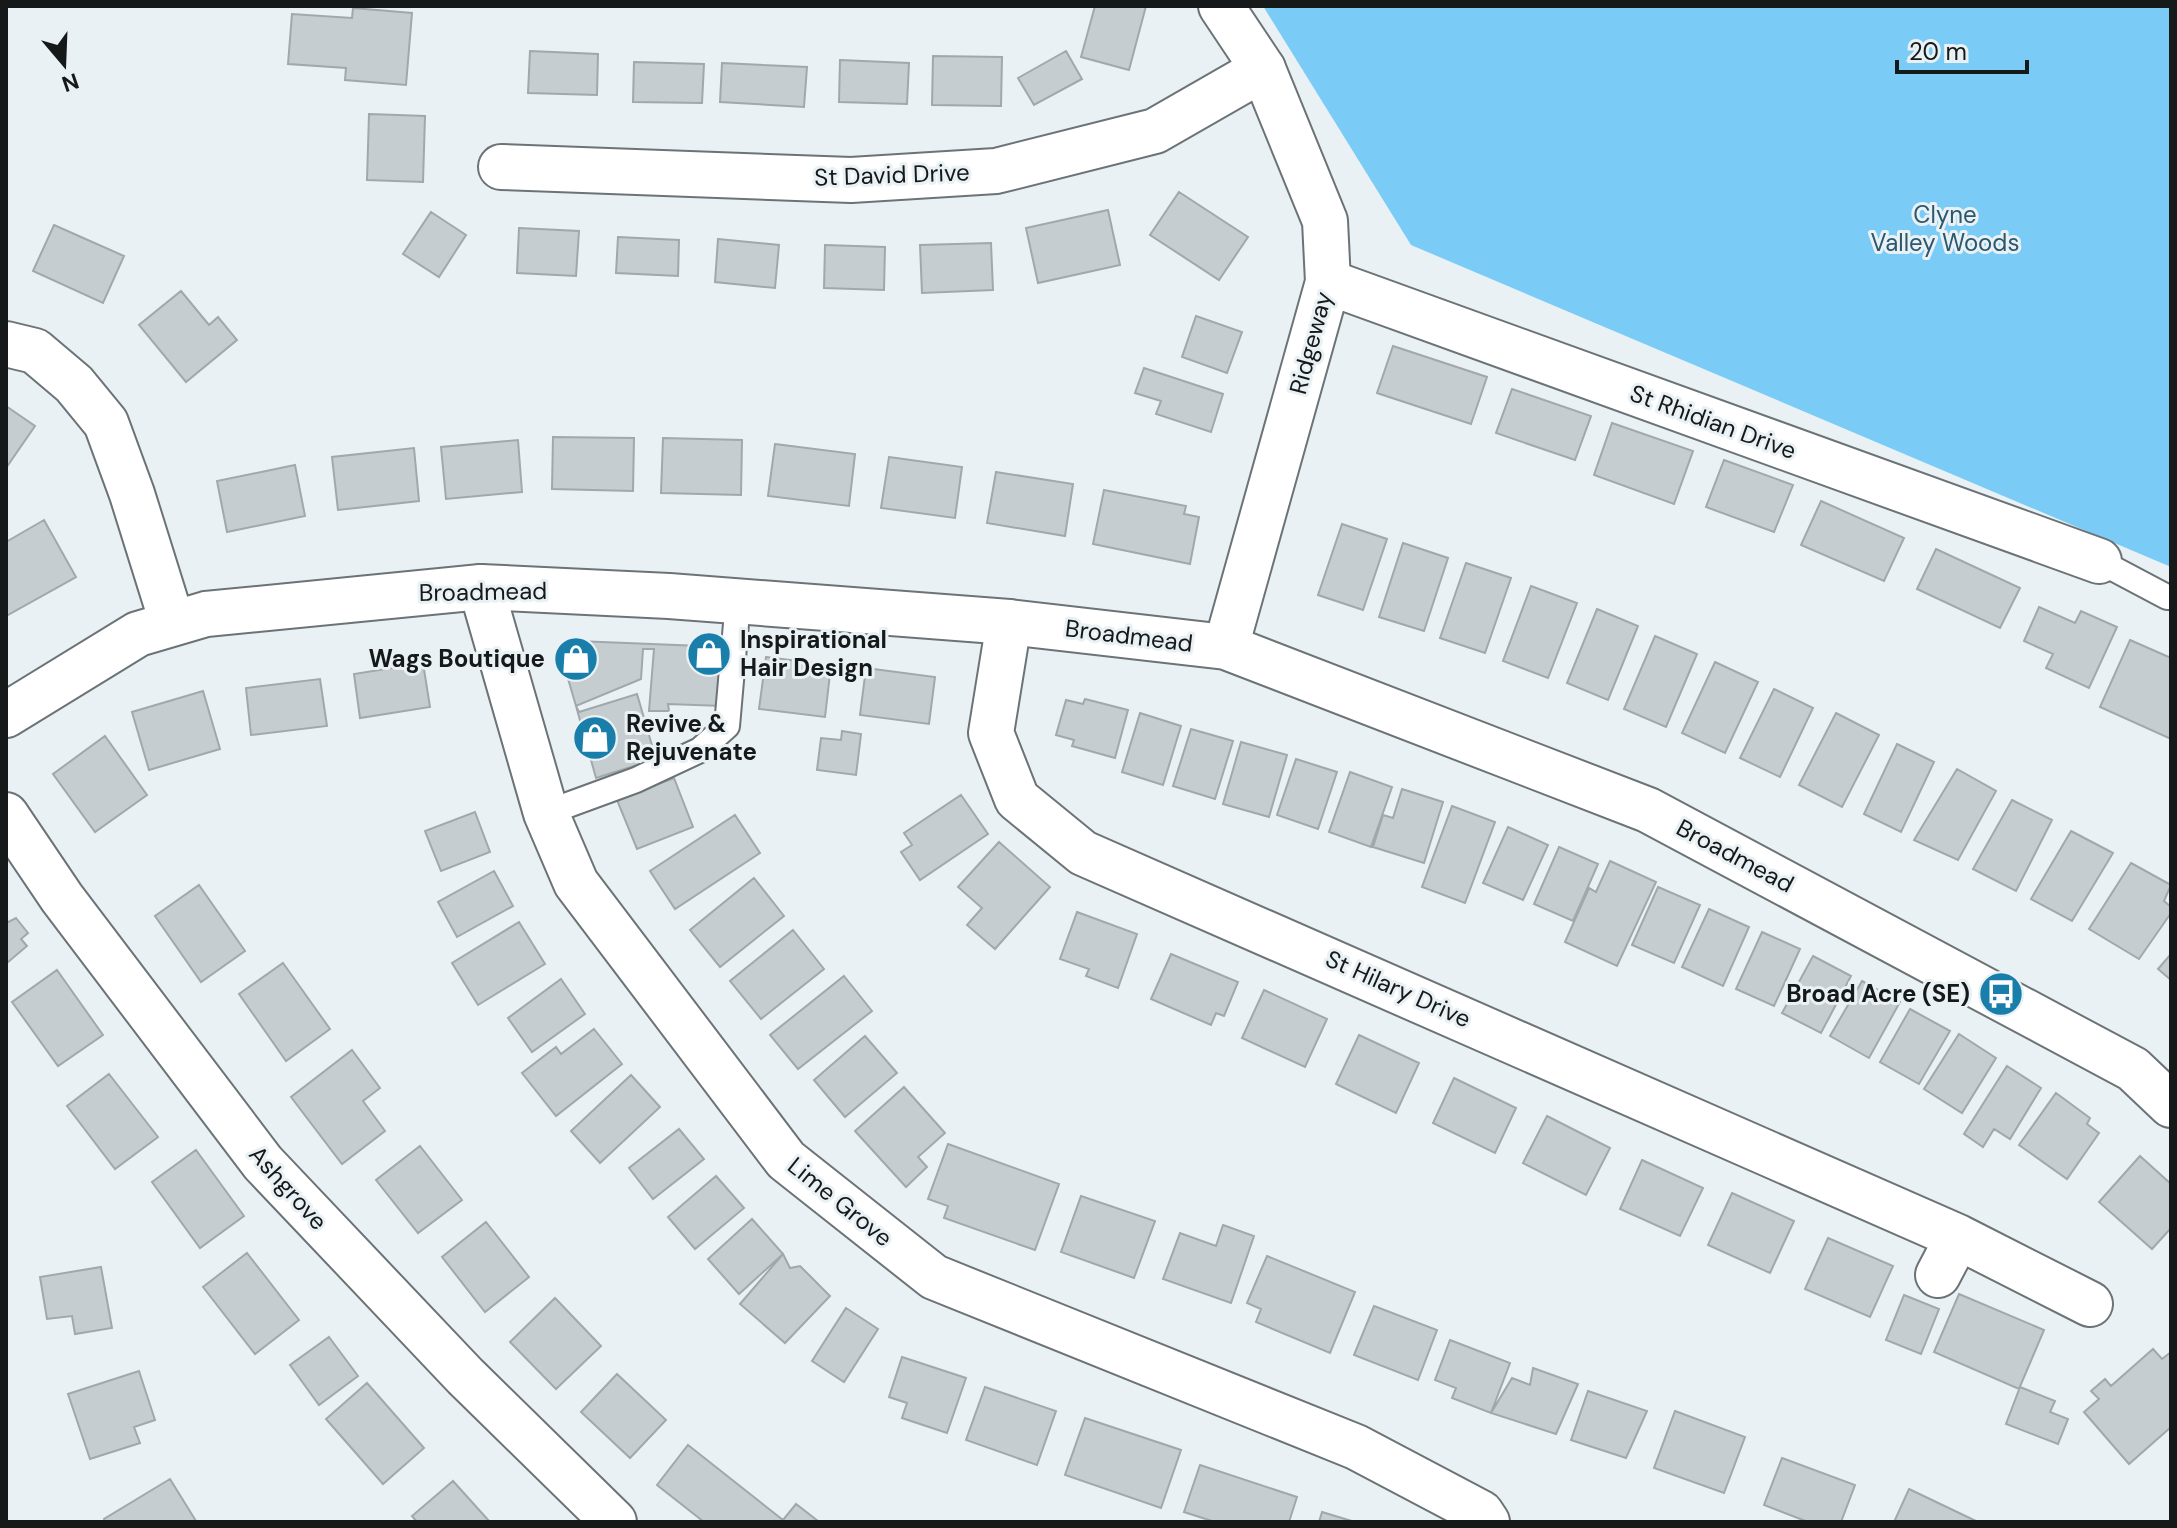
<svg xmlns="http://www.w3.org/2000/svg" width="2177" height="1528" font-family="'DM Sans',sans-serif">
  <rect width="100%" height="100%" fill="#e9f1f5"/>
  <path fill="#7accf7" d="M1263 6H2171V567L1411 245Z"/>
  <path fill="#c6cdd1" stroke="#a1a8ac" stroke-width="2" d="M1095 6H1146L1129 70 1081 57Z
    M353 8 412 13 406 85 345 80 346 68 288 64 292 14 352 18Z
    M530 51 598 54 597 95 528 93Z
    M1066 51 1082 79 1034 105 1018 78Z
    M933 56 1002 57 1001 106 932 105Z
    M840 60 909 63 907 104 839 102Z
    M634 62 704 64 702 103 633 102Z
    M722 63 807 67 804 107 720 102Z
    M369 114 425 116 423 182 367 180Z
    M1179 192 1248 237 1219 280 1150 235Z
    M1108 210 1120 265 1038 283 1026 228Z
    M431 212 466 235 439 277 403 254Z
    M54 225 124 256 103 303 33 271Z
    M519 228 579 231 576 276 517 273Z
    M618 237 679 240 678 276 616 273Z
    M718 239 779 245 775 288 715 282Z
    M991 243 993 290 922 293 920 245Z
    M825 245 885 247 884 290 824 288Z
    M181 291 209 325 218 317 237 340 186 382 139 325Z
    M1196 316 1242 332 1227 373 1182 357Z
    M1393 346 1487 377 1471 424 1377 393Z
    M1144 368 1223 394 1211 432 1156 414 1161 401 1135 393Z
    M1512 389 1591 416 1575 460 1496 433Z
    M6 406 35 426 6 468Z
    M1612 423 1693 451 1674 504 1594 475Z
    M553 437 634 438 633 491 552 489Z
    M663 438 742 440 741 495 661 493Z
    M518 440 522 492 446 499 441 447Z
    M775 444 855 454 849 506 768 496Z
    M414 448 419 501 338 510 332 457Z
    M889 457 962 467 955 518 881 508Z
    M1724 460 1793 485 1774 532 1706 507Z
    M295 465 305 516 227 532 217 481Z
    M996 472 1073 484 1065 536 987 523Z
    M1104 490 1186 506 1184 514 1199 517 1190 564 1093 544Z
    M1821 501 1904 538 1884 581 1801 545Z
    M44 520 76 577 6 616V542Z
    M1342 524 1387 539 1363 610 1318 595Z
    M1403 543 1448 558 1424 631 1379 617Z
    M1936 549 2020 588 2000 628 1917 589Z
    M1466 563 1511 578 1485 653 1440 638Z
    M1531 586 1577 603 1548 678 1503 661Z
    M2039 607 2075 623 2081 611 2117 627 2089 688 2046 668 2053 654 2024 641Z
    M1597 609 1638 626 1608 700 1567 683Z
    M1655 636 1697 654 1666 727 1624 709Z
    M2130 640 2171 658V739L2100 707Z
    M577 641 725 647 722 706 668 704 669 711H649L654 649H643L641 679 576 706 562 658Z
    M766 657 831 665 825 717 759 709Z
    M1715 662 1758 682 1725 753 1682 733Z
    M423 663 430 707 360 718 354 674Z
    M866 668 935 677 929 724 860 715Z
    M320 679 327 726 251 735 246 688Z
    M1774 689 1813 708 1780 777 1740 758Z
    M203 691 220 749 149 770 132 712Z
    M637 694 656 759 596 778 576 706 579 712Z
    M1085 699 1128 710 1115 758 1072 746 1074 740 1056 735 1066 700 1083 704Z
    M1140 713 1181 726 1163 785 1122 772Z
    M1836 713 1879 735 1842 807 1799 785Z
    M1191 729 1233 741 1215 799 1173 786Z
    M842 731 861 734 856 775 817 770 821 738 841 740Z
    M105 736 147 795 95 832 53 774Z
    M1241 742 1287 755 1269 817 1223 804Z
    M1897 744 1934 762 1901 832 1864 814Z
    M1296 759 1337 772 1318 829 1277 815Z
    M1957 769 1996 791 1958 860 1914 840Z
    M1350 772 1392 787 1371 847 1329 832Z
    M674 778 693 827 637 849 617 800Z
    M1402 789 1443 802 1424 863 1373 847 1383 815 1393 818Z
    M961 795 988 834 920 880 901 852 912 845 904 833Z
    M2012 800 2052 820 2016 891 1973 869Z
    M1452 806 1495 822 1465 903 1422 887Z
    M475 812 490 852 441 871 425 831Z
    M735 815 760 853 675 909 650 871Z
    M1508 827 1548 845 1523 900 1483 883Z
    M2071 831 2113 853 2072 921 2031 899Z
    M999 842 1050 887 995 949 967 925 982 908 958 887Z
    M1559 847 1598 864 1573 921 1534 904Z
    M1610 861 1656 882 1617 966 1565 942 1589 888 1596 892Z
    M2131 863 2171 885 2164 901 2171 907V913L2139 959 2089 929Z
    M494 871 513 906 457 937 438 902Z
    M754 878 784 916 720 967 690 930Z
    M199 885 245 951 201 982 155 916Z
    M1658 887 1700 905 1674 963 1632 945Z
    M1709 909 1749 927 1723 986 1682 967Z
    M1077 912 1137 934 1118 988 1086 976 1089 969 1060 959Z
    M16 918 28 933 21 939 27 946 7 963 6 923Z
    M519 922 545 964 478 1005 452 963Z
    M793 930 824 969 761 1019 730 981Z
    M1762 932 1800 949 1774 1006 1736 989Z
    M1171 954 1238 982 1224 1016 1216 1013 1211 1025 1151 999Z
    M2171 954V980L2158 969Z
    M1813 956 1851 976 1821 1033 1782 1013Z
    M283 963 330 1029 286 1061 239 994Z
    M57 970 103 1035 58 1066 12 1002Z
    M844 976 872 1011 798 1069 770 1035Z
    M561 979 585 1014 532 1052 508 1018Z
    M1862 981 1900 1002 1869 1058 1830 1036Z
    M1264 990 1327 1019 1305 1067 1242 1038Z
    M1910 1009 1950 1031 1919 1084 1880 1062Z
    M594 1029 622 1064 556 1116 522 1073 556 1047 561 1054Z
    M1959 1034 1996 1058 1962 1113 1924 1089Z
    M1359 1035 1419 1063 1396 1113 1336 1084Z
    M865 1036 897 1073 845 1117 814 1080Z
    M352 1050 380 1088 363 1101 385 1131 342 1164 291 1097Z
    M2007 1066 2041 1088 2010 1139 1994 1129 1983 1147 1964 1134Z
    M109 1074 158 1137 115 1169 67 1106Z
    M631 1075 660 1107 600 1163 571 1131Z
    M1454 1078 1516 1108 1495 1153 1433 1123Z
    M904 1087 945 1133 918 1157 927 1167 906 1187 855 1131Z
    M2056 1093 2090 1118 2087 1124 2099 1133 2067 1179 2019 1145Z
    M1547 1116 1610 1148 1586 1195 1523 1163Z
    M679 1129 704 1159 653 1199 629 1168Z
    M948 1144 1059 1184 1035 1250 944 1218 948 1206 928 1199Z
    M420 1146 462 1200 418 1233 376 1180Z
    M196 1150 244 1216 200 1248 152 1182Z
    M2140 1156 2171 1184V1228L2152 1249 2099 1202Z
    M1642 1160 1703 1188 1680 1236 1620 1209Z
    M716 1176 744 1208 695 1249 668 1217Z
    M1732 1193 1794 1221 1770 1273 1708 1245Z
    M1081 1196 1155 1221 1134 1278 1061 1252Z
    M752 1219 783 1254 739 1294 708 1259Z
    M486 1222 529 1277 485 1312 442 1257Z
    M1223 1225 1254 1236 1231 1303 1163 1279 1180 1233 1216 1246Z
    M1828 1238 1893 1266 1870 1317 1805 1289Z
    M247 1253 299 1320 255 1354 203 1287Z
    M783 1254 790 1268 800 1266 830 1296 785 1343 740 1304Z
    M1267 1256 1355 1292 1330 1353 1256 1322 1261 1309 1247 1303Z
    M101 1267 112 1328 75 1334 72 1316 47 1319 40 1277Z
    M1959 1294 2044 1330 2019 1389 1934 1352Z
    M1904 1295 1939 1309 1921 1354 1886 1340Z
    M555 1298 601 1346 556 1389 510 1342Z
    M1374 1306 1437 1330 1418 1380 1354 1355Z
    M846 1308 878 1329 844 1382 812 1361Z
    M329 1337 358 1376 319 1405 290 1365Z
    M1450 1340 1510 1363 1491 1413 1452 1398 1456 1388 1435 1380Z
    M2153 1349 2162 1359 2171 1352V1427L2129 1464 2084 1412 2099 1399 2091 1391 2105 1379 2111 1386Z
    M902 1357 966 1378 947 1433 902 1418 907 1403 889 1397Z
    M1533 1368 1578 1384 1556 1434 1491 1413 1512 1378 1530 1385Z
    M139 1371 155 1420 134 1427 140 1443 90 1459 68 1394Z
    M617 1374 666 1420 630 1458 581 1412Z
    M367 1383 424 1448 383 1484 326 1419Z
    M985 1387 1056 1411 1037 1465 966 1440Z
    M2020 1387 2055 1401 2050 1412 2068 1419 2058 1444 2006 1424Z
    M1588 1391 1647 1411 1626 1458 1571 1440Z
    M1675 1411 1745 1437 1724 1493 1654 1468Z
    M1085 1418 1181 1450 1161 1508 1065 1475Z
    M688 1445 783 1520 796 1504 818 1521 704 1522 657 1485Z
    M1782 1458 1855 1485 1841 1522H1808L1764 1505Z
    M1200 1465 1297 1497 1289 1522H1215L1184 1512Z
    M170 1479 196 1521 105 1522 104 1519Z
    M453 1481 490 1522H417L412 1516Z
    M1909 1489 1978 1522H1894Z
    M1322 1512 1355 1522H1319Z"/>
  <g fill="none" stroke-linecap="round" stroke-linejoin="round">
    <g stroke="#6c7376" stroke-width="28">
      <path id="service" d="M2099 561 2167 597
        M546 813 636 780 700 750 727 726 738 601"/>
    </g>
    <g stroke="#6c7376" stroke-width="48">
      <path id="minor" d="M501 167 851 180 996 171 1155 131 1263 69
        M1328 282 2099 561
        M6 344 35 351 74 384 106 423 132 494 172 622
        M481 587 546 813 576 883 786 1160 934 1277 1356 1447 1481 1513 1487 1522
        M1009 622 991 733 1017 799 1083 853 1958 1237 2090 1304
        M6 815 62 898 263 1163 465 1376 614 1522
        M1938 1275 1958 1237"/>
    </g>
    <g stroke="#6c7376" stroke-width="48">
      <path id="tertiary" d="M1221 6 1263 69 1325 221 1328 282 1226 647
        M6 715 138 634 206 614 481 587 669 596 1009 622 1226 647 1648 810 2133 1069 2171 1105"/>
    </g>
    <use href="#service" stroke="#fff" stroke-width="24"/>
    <use href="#minor" stroke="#fff" stroke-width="44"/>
    <use href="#tertiary" stroke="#fff" stroke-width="44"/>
  </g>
  <defs>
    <g id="shop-disc" transform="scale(2.3)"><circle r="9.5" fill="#197ea9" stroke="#e9f1f5"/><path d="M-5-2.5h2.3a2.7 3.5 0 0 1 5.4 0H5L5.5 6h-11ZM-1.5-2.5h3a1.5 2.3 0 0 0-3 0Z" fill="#fff"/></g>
    <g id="bus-disc" transform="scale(2.3)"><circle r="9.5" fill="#197ea9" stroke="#e9f1f5"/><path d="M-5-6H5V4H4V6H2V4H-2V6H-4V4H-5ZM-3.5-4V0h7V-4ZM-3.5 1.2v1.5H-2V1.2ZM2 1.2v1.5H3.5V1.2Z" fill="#fff"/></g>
  </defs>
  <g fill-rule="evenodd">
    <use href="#shop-disc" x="709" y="654"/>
    <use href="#shop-disc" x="576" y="659"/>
    <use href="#shop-disc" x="595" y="738"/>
    <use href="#bus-disc" x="2001" y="994"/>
  </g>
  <g text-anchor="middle" stroke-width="6" stroke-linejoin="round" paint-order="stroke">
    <g font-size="24" fill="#16191a" stroke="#e9f1f5">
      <text transform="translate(892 175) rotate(-2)" y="8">St David Drive</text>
      <text transform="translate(1311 343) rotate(-75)" y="8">Ridgeway</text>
      <text transform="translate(1713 422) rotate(20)" y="8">St Rhidian Drive</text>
      <text transform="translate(483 592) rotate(-1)" y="8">Broadmead</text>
      <text transform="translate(1129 636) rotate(7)" y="8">Broadmead</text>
      <text transform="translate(1735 856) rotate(28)" y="8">Broadmead</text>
      <text transform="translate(1398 989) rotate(24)" y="8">St Hilary Drive</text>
      <text transform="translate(288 1188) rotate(48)" y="8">Ashgrove</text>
      <text transform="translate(840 1202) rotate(39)" y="8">Lime Grove</text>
    </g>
    <g font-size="24" fill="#2b586f" stroke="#e9f1f5">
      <text x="1945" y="223">Clyne<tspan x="1945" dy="28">Valley Woods</tspan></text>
    </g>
    <g font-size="24" font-weight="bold" fill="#16191a" stroke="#e9f1f5" text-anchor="start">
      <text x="740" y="648">Inspirational<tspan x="740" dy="28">Hair Design</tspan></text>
      <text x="545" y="667" text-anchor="end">Wags Boutique</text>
      <text x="626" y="732">Revive &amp;<tspan x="626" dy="28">Rejuvenate</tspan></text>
      <text x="1970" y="1002" text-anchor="end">Broad Acre (SE)</text>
    </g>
  </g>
  <rect width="2177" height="1528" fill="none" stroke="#16191a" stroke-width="16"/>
  <g transform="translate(64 64) rotate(161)" stroke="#e9f1f5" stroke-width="6" paint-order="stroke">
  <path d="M0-6L14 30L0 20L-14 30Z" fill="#16191a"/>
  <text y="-12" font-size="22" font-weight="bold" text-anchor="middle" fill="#16191a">N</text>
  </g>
  <path d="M1897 60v12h130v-12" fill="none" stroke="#16191a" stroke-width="4"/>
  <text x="1909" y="60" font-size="24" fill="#16191a" stroke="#e9f1f5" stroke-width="6" paint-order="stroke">20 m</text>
</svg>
